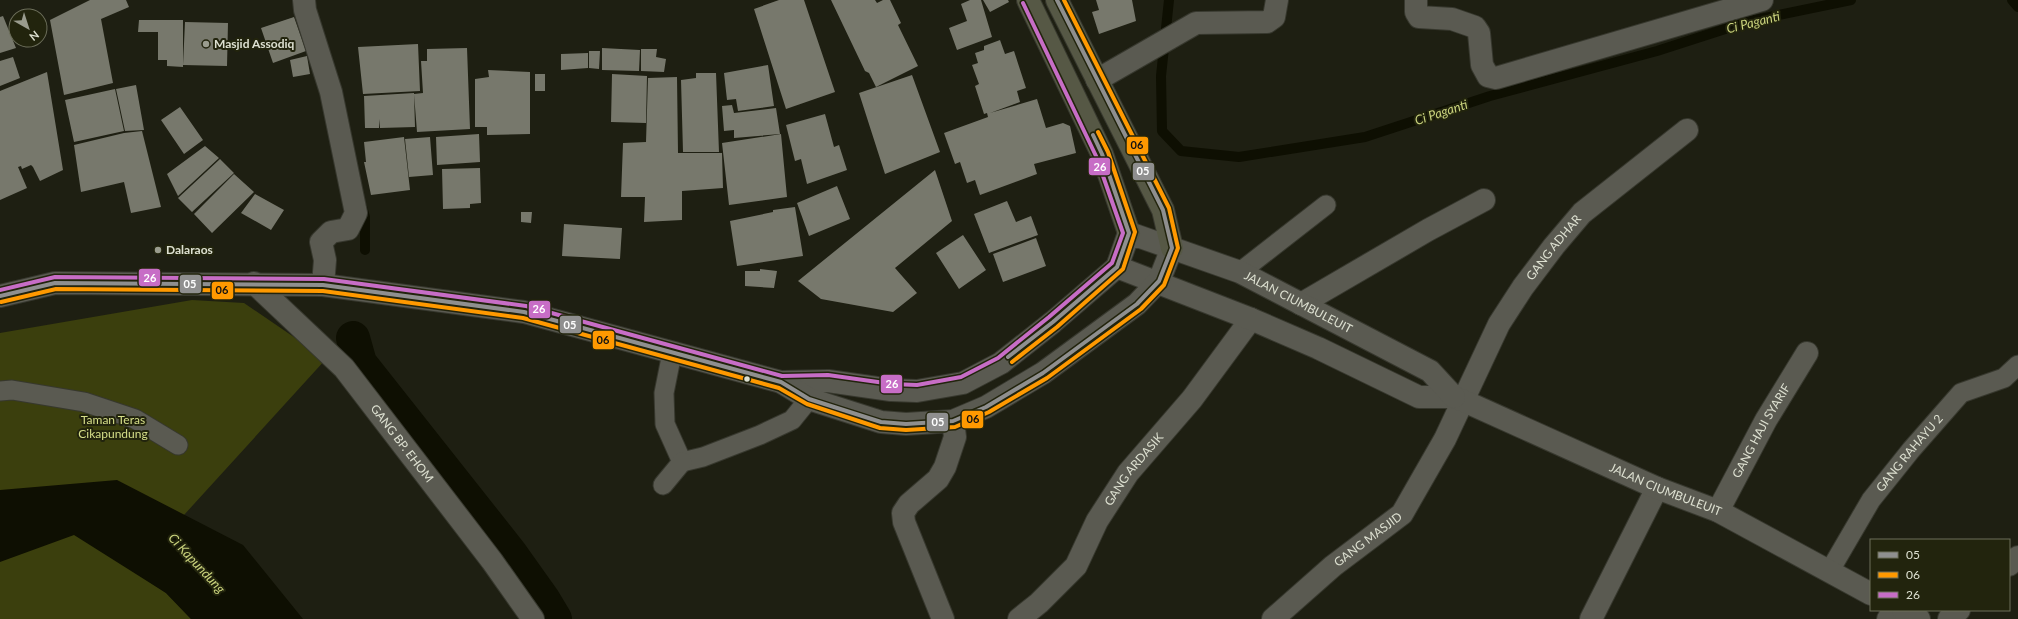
<svg xmlns="http://www.w3.org/2000/svg" width="2018" height="619" font-family="Lato,sans-serif">
  <rect width="100%" height="100%" fill="#1e1f12"/>
  <path fill="#3b3f0d" d="M192 300 244 303 326 359 133 571 166 593 191 619H0V333Z"/>
  <path fill="#0e0f02" d="M117 480 243 545 303 619H191L166 593 74 535 0 562V490Z"/>
  <g fill="none" stroke-linecap="round" stroke-linejoin="round">
    <path stroke="#0e0f02" stroke-width="10" d="M1169 0 1161 76 1162 131 1181 151 1239 157 1365 137 1490 96 1657 51 1750 21 1851 0
      M2012 0 2018 7
      M362 207 365 217V250"/>
    <path stroke="#0e0f02" stroke-width="34" d="M353 338 360 363 511 554 543 599 555 619"/>
  </g>
  <path fill="#77786c" d="M90 0H126L129 7 101 19 113 83 64 95 50 20Z
    M779 0H804L835 92 786 109 754 9Z
    M831 0H875L877 3 883 0H890L901 23 898 25 918 66 876 87 869 73 865 71Z
    M970 0H981L992 37 957 50 949 28 967 21 961 4Z
    M983 0H1008L1009 2 990 12Z
    M1096 0H1132L1136 21 1099 34 1092 12 1099 10Z
    M3 16 16 48 0 53V17Z
    M294 17 306 51 273 63 261 28Z
    M139 20H183V67L167 66V60H158V32H138Z
    M185 22 228 23 227 66 183 65Z
    M1000 40 1005 54 1014 51 1026 88 1017 91 1020 102 990 113 1037 99 1046 128 1063 123 1070 126 1076 153 1034 164 1037 174 980 195 975 180 967 183 960 162 955 164 944 133 988 117 987 113 984 114 975 86 979 84 972 65 978 63 975 53 984 50V46Z
    M418 44 420 91 363 94 358 47Z
    M467 48 470 129 417 132 414 94 423 93 421 61H427V49Z
    M602 48 640 50 639 71 602 70Z
    M641 49H657L656 57 666 59 664 72 641 71Z
    M589 51H600L599 69 589 68Z
    M588 53V68L561 70V54Z
    M307 56 310 74 293 77 290 60Z
    M13 57 20 78 0 86V61Z
    M768 65 774 106 738 111 736 99 727 100 724 73Z
    M488 70 530 72V134L487 135V127H475V79L489 77Z
    M47 72 63 170 40 181 33 167 31 165 22 169 21 166 18 167 27 188 0 200V91Z
    M696 73H716L719 152H683L681 80 696 78Z
    M535 74H545V91H535Z
    M612 74 647 76 646 123 611 122Z
    M912 75 940 152 885 174 859 93Z
    M677 77 678 153H722L723 188 682 191V220L644 222 645 197H621L623 143 646 142 648 78Z
    M136 85 144 130 125 131 116 89Z
    M115 89 124 131 74 142 65 100Z
    M414 93 415 127 380 128 379 119V128H365L364 96Z
    M732 105 734 113 776 108 780 134 734 138V130L724 131 722 106Z
    M180 107 203 140 184 154 161 120Z
    M825 114 834 147 839 145 847 170 807 184 801 159 795 161 786 125Z
    M142 131 161 207 131 213 124 182 81 192 74 145 124 133Z
    M479 134 480 162 437 165 436 137Z
    M781 134 787 197 729 205 722 143Z
    M404 137 410 190 371 195 364 162H366L364 142Z
    M430 137 433 175 409 177 405 139Z
    M205 146 219 158 178 196 167 174Z
    M220 159 234 173 192 212 178 198Z
    M480 168 481 203 470 204V208L443 209 442 169Z
    M935 170 952 221 895 268 917 293 893 312 821 299 798 281Z
    M234 174 254 192 212 233 194 214Z
    M837 186 850 219 809 236 797 203Z
    M255 194 284 210 271 230 241 213Z
    M1007 201 1016 222 1031 216 1038 235 989 253 974 214Z
    M795 207 803 256 737 266 730 221 773 212V210Z
    M521 212H532L531 223 521 222Z
    M564 224 622 228 620 259 562 256Z
    M963 235 986 270 959 289 936 253Z
    M1036 238 1046 266 1003 282 993 254Z
    M760 269 777 271 774 288 745 286V271H760Z"/>
  <g fill="none" stroke-linecap="round" stroke-linejoin="round">
    <g stroke="#37382e" stroke-width="21">
      <g id="lane">
        <path d="M1240 272 1326 205"/>
        <path d="M672 353 664 393 665 424 682 462 703 457 760 435 792 420 809 399"/>
        <path d="M0 391 12 390 84 402 135 419 178 445"/>
        <path d="M663 485 682 462"/>
        <path id="s1" d="M1829 572 1871 500 1911 450 1961 393 2004 378 2018 365"/>
      </g>
    </g>
    <g stroke="#37382e" stroke-width="24">
      <g id="street">
        <path d="M304 0 305 10 331 92 356 213 348 229 331 232 321 242 325 260 323 285"/>
        <path d="M1416 0V12L1419 17 1452 19 1475 27 1479 33 1482 65 1488 76 1496 78 1762 0"/>
        <path d="M1097 80 1196 23 1267 22 1274 17 1277 0"/>
        <path id="s2" d="M254 283 344 368 492 561 533 619"/>
        <path d="M1301 304 1428 230 1484 200"/>
        <path id="s3" d="M1718 511 1766 420 1807 353"/>
        <path d="M2009 565 2018 557"/>
        <path d="M943 619 904 522 903 513 909 504 938 479 945 467 955 437 953 421"/>
        <path id="s4" d="M1019 619 1039 603 1076 566 1097 521 1128 473 1192 399 1251 319"/>
        <path id="s5" d="M1273 619 1333 566 1402 514 1445 439 1499 324 1523 287 1554 246 1582 213 1687 130"/>
        <path d="M1591 619 1657 488"/>
        <path d="M1888 619 1895 610"/>
        <path d="M1949 619 1959 610"/>
      </g>
    </g>
    <g stroke="#37382e" stroke-width="24">
      <g id="secondary">
        <path id="s6" d="M1117 267 1251 319 1318 348 1419 397H1454L1464 401 1657 488 1718 511 1871 594"/>
        <path id="s7" d="M0 296 55 283 323 285 524 312 781 382 828 381 891 390 917 391 963 383 1001 363 1053 322 1117 267 1129 233 1240 272 1430 371 1454 397"/>
        <path d="M781 382 809 399 881 422 906 424 953 421 986 407 1043 373 1137 304 1159 281 1172 248"/>
        <path d="M1903 610 1919 619"/>
      </g>
    </g>
    <g stroke="#37382e" stroke-width="24">
      <path id="primary" d="M1028 0 1102 154 1129 233
        M1057 0 1163 210 1172 248"/>
    </g>
    <use href="#lane" stroke="#5a5a51" stroke-width="19"/>
    <use href="#street" stroke="#5a5a51" stroke-width="22"/>
    <use href="#secondary" stroke="#5a5a51" stroke-width="22"/>
    <use href="#primary" stroke="#565845" stroke-width="22"/>
    <g stroke="#22240d" stroke-width="7">
      <path id="bus-1" d="M0 296 55 283 323 285 524 312 781 382 809 399 881 422 906 424 953 421 986 407 1043 373 1137 304 1159 281 1172 248 1163 210 1057 0
        M1008 357 1053 322 1117 267 1129 233 1102 154 1093 135"/>
    </g>
    <g stroke="#22240d" stroke-width="7">
      <path id="bus-2" d="M1 302 56 289 323 291 523 318 779 388 807 404 880 428 906 430 955 427 989 412 1047 378 1141 309 1164 285 1178 248 1169 208 1064 0
        M1012 362 1057 327 1123 269 1135 232 1108 152 1098 132"/>
    </g>
    <g stroke="#22240d" stroke-width="7">
      <path id="bus-3" d="M0 290 55 277 324 279 526 306 782 376 828 375 892 384 917 385 961 377 998 358 1049 317 1112 263 1123 233 1096 156 1023 3"/>
    </g>
    <use href="#bus-1" stroke="#8f8f8f" stroke-width="4"/>
    <use href="#bus-2" stroke="#f90" stroke-width="4"/>
    <use href="#bus-3" stroke="#c76dc6" stroke-width="4"/>
  </g>
  <g fill="#9a9c8e" stroke="#22240d" stroke-width="1.5">
    <circle cx="206" cy="44" r="4"/>
    <circle cx="158" cy="250" r="4"/>
  </g>
  <circle fill="#dde0d1" stroke="#22240d" stroke-width="1.5" cx="747" cy="379" r="3.5"/>
  <g text-anchor="middle" stroke-width="4" stroke-linejoin="round" paint-order="stroke">
    <g font-size="12" font-weight="bold" fill="#dde0d1" stroke="#22240d" text-anchor="start">
      <text x="214" y="48">Masjid Assodiq</text>
      <text x="166" y="254">Dalaraos</text>
    </g>
    <g font-size="12" fill="#dde0d1" stroke="#22240d">
      <text dy="4" stroke="none"><textPath href="#s5" startOffset="474">GANG ADHAR</textPath></text>
      <text dy="4" stroke="none"><textPath href="#s7" startOffset="1390">JALAN CIUMBULEUIT</textPath></text>
      <text dy="4" stroke="none"><textPath href="#s3" startOffset="91">GANG HAJI SYARIF</textPath></text>
      <text dy="4" stroke="none"><textPath href="#s2" startOffset="219">GANG BP. EHOM</textPath></text>
      <text dy="4" stroke="none"><textPath href="#s1" startOffset="144">GANG RAHAYU 2</textPath></text>
      <text dy="4" stroke="none"><textPath href="#s4" startOffset="191">GANG ARDASIK</textPath></text>
      <text dy="4" stroke="none"><textPath href="#s6" startOffset="595">JALAN CIUMBULEUIT</textPath></text>
      <text dy="4" stroke="none"><textPath href="#s5" startOffset="124">GANG MASJID</textPath></text>
    </g>
    <g font-size="12" fill="#d6df89" stroke="#22240d">
      <text x="113" y="424">Taman Teras<tspan x="113" dy="14">Cikapundung</tspan></text>
    </g>
    <g font-size="13" font-style="italic" fill="#cad37d" stroke="#22240d">
      <text transform="translate(1753 22) rotate(-14)" y="5">Ci Paganti</text>
      <text transform="translate(1441 112) rotate(-18)" y="5">Ci Paganti</text>
      <text transform="translate(197 563) rotate(47)" y="5">Ci Kapundung</text>
    </g>
  </g>
  <g stroke="#22240d" stroke-width="1.5">
    <rect x="1126" y="136" width="23" height="19" rx="4" fill="#f90"/>
    <rect x="1088" y="157" width="23" height="19" rx="4" fill="#c76dc6"/>
    <rect x="1132" y="162" width="23" height="19" rx="4" fill="#8f8f8f"/>
    <rect x="138" y="268" width="23" height="19" rx="4" fill="#c76dc6"/>
    <rect x="179" y="274" width="23" height="20" rx="4" fill="#8f8f8f"/>
    <rect x="211" y="281" width="23" height="19" rx="4" fill="#f90"/>
    <rect x="528" y="300" width="23" height="19" rx="4" fill="#c76dc6"/>
    <rect x="559" y="315" width="23" height="19" rx="4" fill="#8f8f8f"/>
    <rect x="592" y="330" width="23" height="20" rx="4" fill="#f90"/>
    <rect x="880" y="374" width="23" height="20" rx="4" fill="#c76dc6"/>
    <rect x="961" y="410" width="23" height="19" rx="4" fill="#f90"/>
    <rect x="926" y="412" width="23" height="20" rx="4" fill="#8f8f8f"/>
  </g>
  <g font-size="11" text-anchor="middle" font-weight="bold" fill="#fff">
    <text x="1100" y="171">26</text>
    <text x="1143" y="175">05</text>
    <text x="150" y="282">26</text>
    <text x="190" y="288">05</text>
    <text x="539" y="313">26</text>
    <text x="570" y="329">05</text>
    <text x="892" y="388">26</text>
    <text x="938" y="426">05</text>
  </g>
  <g font-size="11" text-anchor="middle" font-weight="bold" fill="#111">
    <text x="1137" y="149">06</text>
    <text x="222" y="294">06</text>
    <text x="603" y="344">06</text>
    <text x="973" y="423">06</text>
  </g>
  <rect x="1870" y="539" width="140" height="72" fill="#22240d" stroke="#6d6f5b"/>
  <rect x="1878" y="552" width="20" height="6" fill="#8f8f8f" stroke="#6d6f5b"/>
  <text x="1906" y="559" font-size="12" fill="#dde0d1">05</text>
  <rect x="1878" y="572" width="20" height="6" fill="#ff9900" stroke="#6d6f5b"/>
  <text x="1906" y="579" font-size="12" fill="#dde0d1">06</text>
  <rect x="1878" y="592" width="20" height="6" fill="#c76dc6" stroke="#6d6f5b"/>
  <text x="1906" y="599" font-size="12" fill="#dde0d1">26</text>
  <g transform="translate(28 28) rotate(141)"><circle r="19" fill="#22240d" stroke="#6d6f5b"/>
  <path d="M0-3L7 15L0 10L-7 15Z" fill="#9a9c8e"/>
  <text y="-6" font-size="11" font-weight="bold" text-anchor="middle" fill="#dde0d1">N</text>
  </g>
</svg>
